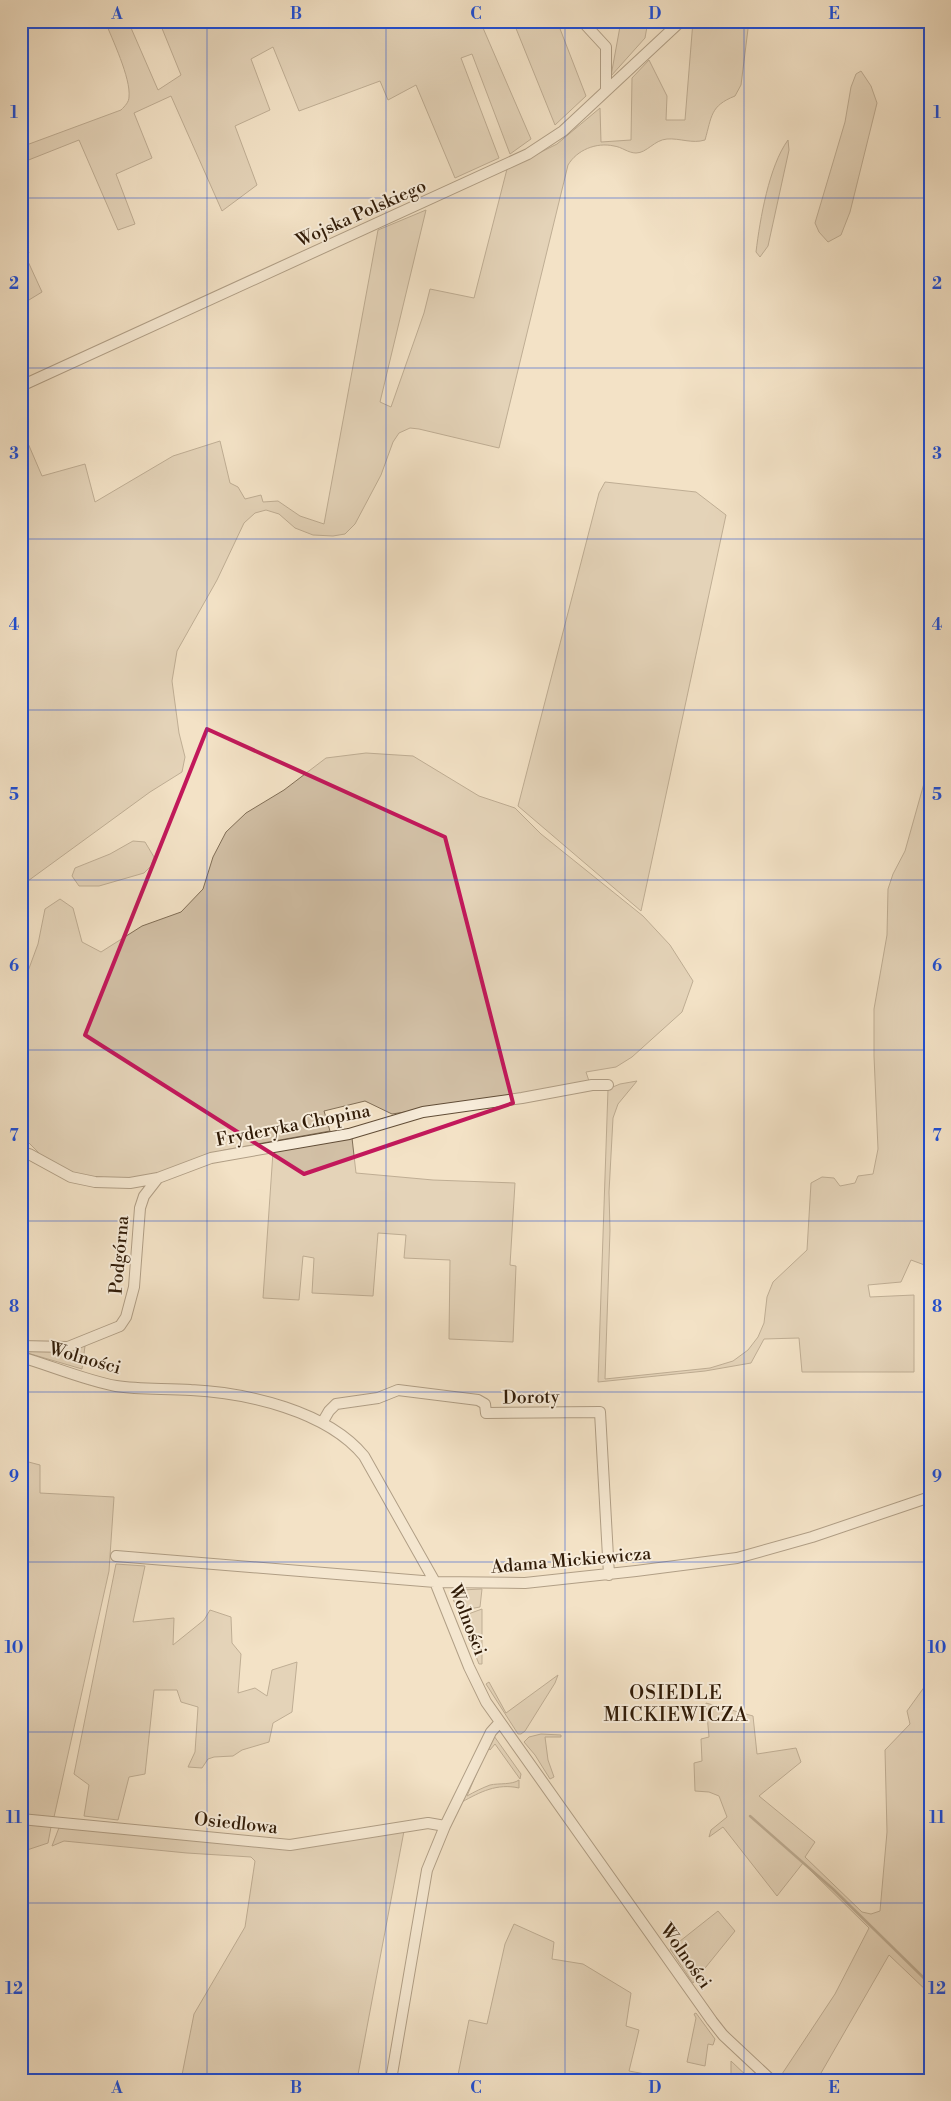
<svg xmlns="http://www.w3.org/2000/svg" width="951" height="2101" font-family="'Libre Bodoni',serif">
  <rect width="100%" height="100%" fill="#f3e2c6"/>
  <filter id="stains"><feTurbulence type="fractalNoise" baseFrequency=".004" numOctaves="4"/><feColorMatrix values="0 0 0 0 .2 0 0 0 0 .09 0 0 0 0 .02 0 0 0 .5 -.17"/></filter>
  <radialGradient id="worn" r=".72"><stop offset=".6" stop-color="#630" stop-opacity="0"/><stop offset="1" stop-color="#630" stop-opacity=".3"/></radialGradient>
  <path fill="#d2c0a6" stroke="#816e56" d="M105 21H128L158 90 181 75 159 21H480L531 139 510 154 472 54 461 58 499 158 455 178 416 85 388 100 380 81 299 111 273 47 251 59 270 110 235 126 257 185 222 211 171 96 134 113 152 158 116 174 135 224 118 230 79 140 21 163V147L121 110C125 106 129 102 129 97 131 78 112 39 105 21Z
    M513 21H557L586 96 555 125Z
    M621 21H648L645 38 611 76Z
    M693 21H749L741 85 735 96C710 106 712 116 705 140 692 144 680 138 667 139 654 140 647 153 636 153 628 153 622 147 614 146 596 142 577 150 568 165L499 448 419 429 410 428 399 433 393 442 381 475 355 524 345 534 333 536 313 535 295 528 279 514 266 510 255 513 244 523 217 580 177 651 172 681 179 733 185 757 182 772 150 792 21 886V586L23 585 21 579V427L42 476 85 464 95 502 173 456 220 441 230 483 238 487 245 499 261 495 263 502 278 501 300 516 324 524 378 230 426 210 380 402 391 407 424 313 430 289 474 298 507 169 557 144 600 108 601 142 631 140 632 78 649 60 667 96 666 120H685Z
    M861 71 871 86 877 103 850 212 841 235 828 242 819 232 815 223 845 122 851 87 856 74Z
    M788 140 789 150 768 246 760 257 756 252C760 219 769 166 788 140Z
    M21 236 29 253 25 255 42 292 24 303 21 298Z
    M605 482 696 492 726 515 641 911 518 806 599 493Z
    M366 753 413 756 479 796 515 808 541 834 643 916 670 945 693 981 682 1012 632 1057 616 1067 586 1072 590 1084 392 1114 365 1101 324 1111 330 1131 224 1150 145 1178 89 1180 49 1163 24 1138 21 1139V990L38 944 45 909 60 899 73 908 82 942 101 952 142 926 181 912 203 889 213 857 226 832 246 813 284 790 326 758Z
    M930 762V1267L911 1260 901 1282 868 1285 870 1297 914 1295V1372H802L799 1338 764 1339 751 1363 705 1371 598 1382 608 1089 620 1084 637 1081 618 1104 613 1118 609 1192 610 1230 605 1379 710 1368 733 1361 748 1350 758 1337 764 1323 767 1297 773 1282 807 1250 811 1183 822 1177 834 1178 840 1186 855 1183 858 1176 873 1174 878 1149 874 1056V1009L887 935 888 889 893 874 905 851Z
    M133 841 145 842 154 857 151 866 144 873 99 886H79L72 876 75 868 110 854Z
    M352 1138 356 1173 433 1180 515 1183 510 1265 516 1266 513 1342 449 1339 450 1260 404 1258 406 1235 378 1233 373 1296 312 1293 314 1258 303 1256 299 1300 263 1298 273 1152Z
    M85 1346 82 1369 24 1352V1350Z
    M21 1460 40 1465V1493L114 1497 109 1571 54 1817 21 1815Z
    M116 1564 145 1566 133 1622 174 1618 173 1645 204 1620 210 1610 231 1617 232 1643 241 1654 238 1693 255 1688 267 1696 272 1670 297 1662 292 1712 273 1723 269 1742 242 1750 233 1756 214 1757 208 1759 202 1768 188 1767 195 1752 198 1707 181 1702 177 1690H154L145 1774 129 1777 118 1820 84 1816 89 1785 74 1774Z
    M482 1589 480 1607 458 1611 453 1599 454 1594 461 1590Z
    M482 1609V1664H479L460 1617Z
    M930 1665V1994L889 1955 817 2080H788L782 2074 835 1994 869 1928 803 1863 777 1896 723 1827 709 1837 711 1830 727 1817 719 1796 709 1792 695 1791 694 1763 702 1761 701 1739 709 1737 706 1703 753 1716 757 1754 796 1748 801 1762 759 1796 815 1842 805 1857 862 1912 871 1914 880 1911 887 1832 885 1750 910 1724 907 1711 925 1686 927 1668Z
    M558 1675 555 1683 525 1731 521 1734H518L486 1684 489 1682 506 1713Z
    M541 1734 561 1735V1737H545L548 1760 554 1777 550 1779 535 1755 524 1742 529 1737Z
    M494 1736 521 1774 520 1779 495 1744 490 1750 488 1747Z
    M481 1763 467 1796C474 1792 482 1788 490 1785 499 1783 512 1785 519 1780V1788C497 1783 480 1792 462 1802Z
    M21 1824 51 1827 48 1843 21 1852Z
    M60 1825 289 1848 404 1831 357 2080H181L194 2014 245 1927 255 1861 251 1857 187 1853 64 1841 52 1846Z
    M718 1911 735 1931 693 1983 670 1949Z
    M514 1924 554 1942 552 1959 583 1964 631 1993 626 2026 639 2030 629 2071 656 2076V2080H457L469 2020 487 2024 505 1944Z
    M696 2013 715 2039 713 2045 708 2044 705 2066 687 2062 696 2018 694 2014Z
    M731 2061 751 2080H731Z"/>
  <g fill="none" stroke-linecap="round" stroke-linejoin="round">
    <path stroke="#7d6a53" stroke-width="2.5" d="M750 1816 833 1889 930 1984"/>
    <g stroke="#614d37" stroke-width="12">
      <path id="minor" d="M582 21 606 47V91
        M21 386 528 154 563 131 681 21
        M21 1152 29 1154 71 1177 95 1182 130 1183 158 1178 211 1158 349 1134 423 1112 522 1098 592 1085H608
        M21 1346 68 1347 120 1326 126 1317 134 1287 140 1208 144 1196 158 1178
        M21 1357C52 1366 84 1380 116 1386 140 1390 167 1388 191 1390 248 1393 327 1411 364 1456L435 1582 469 1667 486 1702 712 2021 723 2035 771 2080
        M322 1423 329 1411 336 1404 378 1398 398 1390 478 1400 485 1404 486 1413 600 1412 609 1575
        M116 1556 435 1582 525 1583 636 1571 737 1558 812 1537 930 1497
        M21 1819 290 1845 428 1823 445 1826
        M391 2080 427 1870 445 1826 491 1732 500 1722"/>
    </g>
    <use href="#minor" stroke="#f7ecda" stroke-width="10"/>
  </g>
  <path d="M0 0H951V2101H0ZM207 729 445 837 513 1103 304 1174 85 1035Z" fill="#f3e2c6" fill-opacity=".55" fill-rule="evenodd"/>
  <path fill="none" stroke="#c2185b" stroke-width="4" stroke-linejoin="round" d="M207 729 445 837 513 1103 304 1174 85 1035Z"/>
  <path fill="none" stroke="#1d4ed8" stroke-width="1" stroke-opacity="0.55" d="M207 21V2080M386 21V2080M565 21V2080M744 21V2080M21 198H930M21 368H930M21 539H930M21 710H930M21 880H930M21 1050H930M21 1221H930M21 1392H930M21 1562H930M21 1732H930M21 1903H930"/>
  <g text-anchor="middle" stroke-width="4" stroke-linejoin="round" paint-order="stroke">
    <g font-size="18" fill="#301b07" stroke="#f7ecda">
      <text transform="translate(361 213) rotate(-24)" y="6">Wojska Polskiego</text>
      <text transform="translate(293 1125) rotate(-11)" y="6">Fryderyka Chopina</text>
      <text transform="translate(119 1255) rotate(-85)" y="6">Podgórna</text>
      <text transform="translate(85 1358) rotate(16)" y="6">Wolności</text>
      <text transform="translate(531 1397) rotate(-1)" y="6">Doroty</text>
      <text transform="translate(571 1560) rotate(-5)" y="6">Adama Mickiewicza</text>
      <text transform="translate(468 1620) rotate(69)" y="6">Wolności</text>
      <text transform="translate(236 1823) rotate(6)" y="6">Osiedlowa</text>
      <text transform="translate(686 1956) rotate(55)" y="6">Wolności</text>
    </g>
    <g font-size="19" letter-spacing="1" fill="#301b07" stroke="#f7ecda">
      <text x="676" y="1699">OSIEDLE<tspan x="676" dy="22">MICKIEWICZA</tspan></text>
    </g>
  </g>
  <rect width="951" height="2101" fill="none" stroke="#f3e2c6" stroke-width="55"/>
  <rect x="28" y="28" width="896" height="2046" fill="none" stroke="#1d4ed8" stroke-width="2"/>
  <g font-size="16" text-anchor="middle" font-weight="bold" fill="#1d4ed8">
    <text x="117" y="19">A</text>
    <text x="296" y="19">B</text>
    <text x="476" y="19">C</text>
    <text x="655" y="19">D</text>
    <text x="834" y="19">E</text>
    <text x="14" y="118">1</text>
    <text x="937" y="118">1</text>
    <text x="14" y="289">2</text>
    <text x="937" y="289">2</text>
    <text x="14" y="459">3</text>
    <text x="937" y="459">3</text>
    <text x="14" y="630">4</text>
    <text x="937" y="630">4</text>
    <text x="14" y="800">5</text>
    <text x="937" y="800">5</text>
    <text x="14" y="971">6</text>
    <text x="937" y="971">6</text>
    <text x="14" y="1141">7</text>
    <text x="937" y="1141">7</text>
    <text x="14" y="1312">8</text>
    <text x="937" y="1312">8</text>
    <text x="14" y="1482">9</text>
    <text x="937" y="1482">9</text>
    <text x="14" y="1653">10</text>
    <text x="937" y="1653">10</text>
    <text x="14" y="1823">11</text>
    <text x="937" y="1823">11</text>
    <text x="14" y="1994">12</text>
    <text x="937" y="1994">12</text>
    <text x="117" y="2093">A</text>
    <text x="296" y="2093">B</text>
    <text x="476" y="2093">C</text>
    <text x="655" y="2093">D</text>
    <text x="834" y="2093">E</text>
  </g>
  <rect width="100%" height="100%" filter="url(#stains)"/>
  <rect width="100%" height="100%" fill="url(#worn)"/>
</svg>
